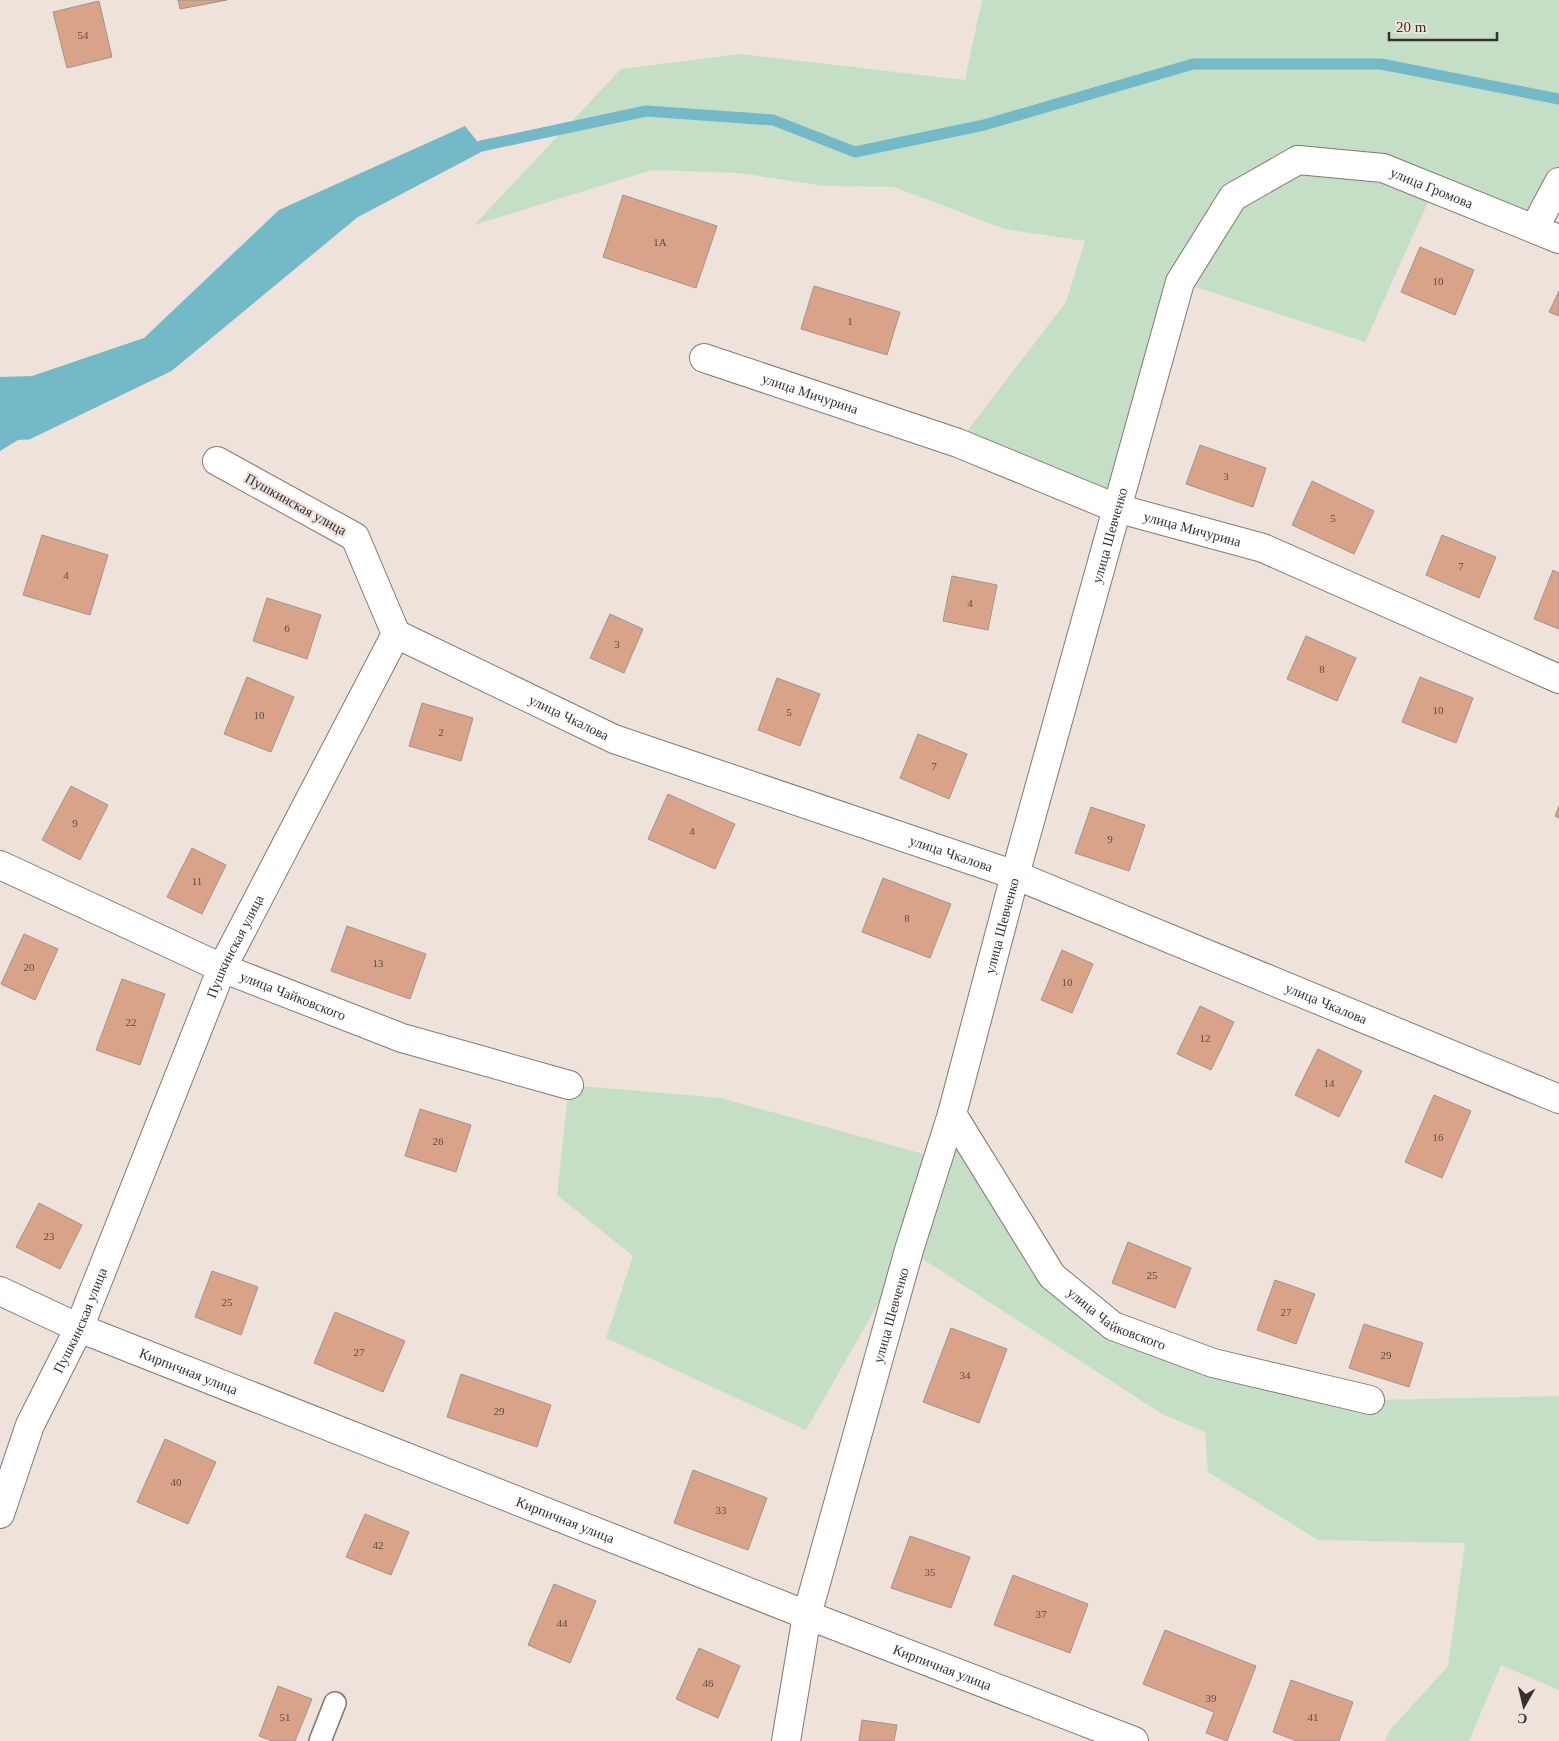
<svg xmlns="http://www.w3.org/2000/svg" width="1559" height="1741" font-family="'Times New Roman',serif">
  <rect width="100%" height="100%" fill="#efe2db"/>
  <path fill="#c5dfc6" d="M982 0H1559V182L1535 227 1434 189 1365 342 1180 282 1116 508 958 443 1066 302 1085 241 1005 229 894 187 824 186 739 173 652 170 474 225 621 69 740 54 965 80Z
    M569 1085 721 1098 938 1158 952 1114 1001 1195 1113 1326 1370 1400 1559 1396V1690L1501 1665 1469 1741H1385L1389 1731 1448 1666 1465 1543 1318 1540 1208 1472 1205 1432 1162 1414 909 1250 806 1430 606 1338 633 1256 557 1195Z"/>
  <path fill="#73b9c8" d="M465 126 481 146 354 213 169 366 28 434 0 451V377L32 376 144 338 279 210Z"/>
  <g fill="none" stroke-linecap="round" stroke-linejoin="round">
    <path stroke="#73b9c8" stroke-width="11" d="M0 435 28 434 169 366 354 213 481 146 646 111 773 120 855 152 984 125 1193 64H1381L1559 99"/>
  </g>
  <path fill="#d8a388" stroke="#a0948e" d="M178 0H227L180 9Z
    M99 1 112 57 67 68 53 12Z
    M623 195 717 226 696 288 603 257Z
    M1420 247 1474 270 1455 315 1401 292Z
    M814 286 900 312 887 355 801 329Z
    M1559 291V316L1549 312Z
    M1200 445 1266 468 1253 507 1186 484Z
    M1312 481 1374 511 1354 554 1292 525Z
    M42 535 108 555 90 615 23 595Z
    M1442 535 1496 557 1479 598 1426 575Z
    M1553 570 1559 573V629L1534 619Z
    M952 576 997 585 988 630 943 621Z
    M267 598 321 615 307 659 253 641Z
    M610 614 643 629 624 673 590 658Z
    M1306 636 1356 658 1337 701 1287 679Z
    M247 677 294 697 271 752 224 734Z
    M1420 677 1473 698 1456 743 1402 722Z
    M777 678 820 694 800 746 758 730Z
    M422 703 473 718 461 761 409 746Z
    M918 734 967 754 949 799 900 778Z
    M71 786 108 805 80 860 42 840Z
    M668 794 735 824 715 869 648 839Z
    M1559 806V818L1555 816Z
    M1091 807 1145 825 1129 871 1075 853Z
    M192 848 226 865 202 914 167 897Z
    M883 878 951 904 930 958 862 932Z
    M347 926 426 954 410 999 331 971Z
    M24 934 58 949 35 1000 1 984Z
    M1062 950 1093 964 1072 1013 1041 1000Z
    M122 979 165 994 140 1065 96 1050Z
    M1200 1006 1234 1022 1211 1070 1177 1054Z
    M1318 1049 1362 1071 1339 1117 1295 1095Z
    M1434 1095 1471 1111 1442 1178 1405 1162Z
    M420 1109 471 1125 456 1172 405 1156Z
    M39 1203 82 1225 60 1269 16 1247Z
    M1128 1242 1191 1268 1175 1308 1112 1283Z
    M212 1271 258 1287 241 1335 195 1317Z
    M1275 1280 1315 1294 1296 1344 1257 1330Z
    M335 1312 405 1341 383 1392 314 1363Z
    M1364 1324 1423 1343 1409 1387 1349 1368Z
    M951 1328 1007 1349 979 1423 923 1402Z
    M461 1374 551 1405 537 1447 447 1417Z
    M165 1439 216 1462 188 1524 137 1502Z
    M693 1470 767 1498 748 1550 674 1523Z
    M365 1514 409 1532 391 1575 346 1557Z
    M910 1536 970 1557 951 1608 891 1588Z
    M1013 1575 1088 1604 1070 1653 994 1625Z
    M554 1584 596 1601 570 1663 528 1645Z
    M1165 1630 1256 1666 1227 1741 1206 1733 1214 1712 1143 1684Z
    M699 1648 740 1666 718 1718 676 1699Z
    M1291 1680 1353 1702 1339 1741H1297L1273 1732Z
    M278 1686 312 1699 295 1741H272L259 1736Z
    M862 1720 897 1725 894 1741H859Z"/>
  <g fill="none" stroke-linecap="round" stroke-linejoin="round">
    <g stroke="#837872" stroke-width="24">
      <path id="service" d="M320 1741 335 1703"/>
    </g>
    <g stroke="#837872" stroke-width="30">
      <g id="minor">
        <path id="s1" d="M1298 160 1383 168 1559 239"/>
        <path d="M1535 227 1559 182"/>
        <path id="s2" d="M704 358 958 443 1116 508 1263 548 1559 679"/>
        <path id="s3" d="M396 634 614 739 1015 875 1559 1099"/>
        <path id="s4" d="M0 865 222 968 402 1038 569 1085"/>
        <path id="s5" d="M952 1114 1052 1276 1113 1326 1213 1363 1370 1400"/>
        <path id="s6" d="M0 1514 30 1425 79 1328 222 968 396 634 355 537 217 461"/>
        <path id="s7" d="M807 1615 1134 1741"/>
      </g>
    </g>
    <g stroke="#837872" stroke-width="30">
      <g id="tertiary">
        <path id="s8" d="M0 1291 79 1328 807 1615"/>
        <path id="s9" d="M786 1741 807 1615 909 1250 952 1114 1015 875 1180 282 1233 197 1298 160"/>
      </g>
    </g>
    <use href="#service" stroke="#fff" stroke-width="21"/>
    <use href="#minor" stroke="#fff" stroke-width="28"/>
    <use href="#tertiary" stroke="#fff" stroke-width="28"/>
  </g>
  <g text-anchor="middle" stroke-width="4.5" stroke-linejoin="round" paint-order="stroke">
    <g font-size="11" fill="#5e4e44">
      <text x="83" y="39">54</text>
      <text x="660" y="246">1А</text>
      <text x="1438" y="285">10</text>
      <text x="850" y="325">1</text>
      <text x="1226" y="480">3</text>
      <text x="1333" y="522">5</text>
      <text x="1461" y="570">7</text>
      <text x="66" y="579">4</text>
      <text x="970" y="607">4</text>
      <text x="287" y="632">6</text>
      <text x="617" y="648">3</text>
      <text x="1322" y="673">8</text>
      <text x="1438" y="714">10</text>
      <text x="789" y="716">5</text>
      <text x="259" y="719">10</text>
      <text x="441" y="736">2</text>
      <text x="934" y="770">7</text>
      <text x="75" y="827">9</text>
      <text x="692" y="835">4</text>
      <text x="1110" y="843">9</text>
      <text x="197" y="885">11</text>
      <text x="907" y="922">8</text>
      <text x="378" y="967">13</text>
      <text x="29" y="971">20</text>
      <text x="1067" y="986">10</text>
      <text x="131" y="1026">22</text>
      <text x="1205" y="1042">12</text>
      <text x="1329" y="1087">14</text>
      <text x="1438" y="1141">16</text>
      <text x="438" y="1145">26</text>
      <text x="49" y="1240">23</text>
      <text x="1152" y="1279">25</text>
      <text x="227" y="1306">25</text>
      <text x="1286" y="1316">27</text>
      <text x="359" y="1356">27</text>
      <text x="1386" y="1359">29</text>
      <text x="965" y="1379">34</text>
      <text x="499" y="1415">29</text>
      <text x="176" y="1486">40</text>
      <text x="721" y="1514">33</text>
      <text x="378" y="1549">42</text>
      <text x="930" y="1576">35</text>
      <text x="1041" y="1618">37</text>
      <text x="562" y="1627">44</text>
      <text x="708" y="1687">46</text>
      <text x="1211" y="1702">39</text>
      <text x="285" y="1721">51</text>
      <text x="1313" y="1721">41</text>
    </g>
    <g font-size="14" fill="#36312e" stroke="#efe2db">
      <text dy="5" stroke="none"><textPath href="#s1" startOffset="138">улица Громова</textPath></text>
      <text dy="5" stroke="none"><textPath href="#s2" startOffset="112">улица Мичурина</textPath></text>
      <text transform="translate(296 504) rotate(29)" y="5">Пушкинская улица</text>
      <text dy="5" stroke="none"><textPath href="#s2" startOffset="518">улица Мичурина</textPath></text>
      <text dy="5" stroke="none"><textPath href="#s9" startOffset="1249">улица Шевченко</textPath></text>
      <text dy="5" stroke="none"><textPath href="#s3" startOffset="192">улица Чкалова</textPath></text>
      <text dy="5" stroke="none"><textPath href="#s3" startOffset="598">улица Чкалова</textPath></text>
      <text dy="5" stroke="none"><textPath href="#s9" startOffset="844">улица Шевченко</textPath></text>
      <text dy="5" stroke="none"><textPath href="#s6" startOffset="615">Пушкинская улица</textPath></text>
      <text dy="5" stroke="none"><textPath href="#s4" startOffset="321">улица Чайковского</textPath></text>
      <text dy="5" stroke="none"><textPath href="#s3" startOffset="1002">улица Чкалова</textPath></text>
      <text dy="5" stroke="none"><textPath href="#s9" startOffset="439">улица Шевченко</textPath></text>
      <text dy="5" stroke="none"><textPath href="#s5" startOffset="269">улица Чайковского</textPath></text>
      <text dy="5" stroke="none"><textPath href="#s6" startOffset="210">Пушкинская улица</textPath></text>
      <text dy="5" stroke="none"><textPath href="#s8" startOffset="205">Кирпичная улица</textPath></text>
      <text dy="5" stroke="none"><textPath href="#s8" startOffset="610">Кирпичная улица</textPath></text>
      <text dy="5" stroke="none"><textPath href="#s7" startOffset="145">Кирпичная улица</textPath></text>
    </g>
  </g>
  <g transform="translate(1524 1706) rotate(188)" stroke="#efe2db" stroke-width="4" paint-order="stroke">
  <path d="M0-4L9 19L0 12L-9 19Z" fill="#36312e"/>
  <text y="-8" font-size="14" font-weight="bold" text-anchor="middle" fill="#36312e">С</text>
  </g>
  <path d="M1389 32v8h108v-8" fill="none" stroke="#36312e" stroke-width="2.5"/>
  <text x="1396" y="32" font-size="15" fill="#36312e" stroke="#efe2db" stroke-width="4" paint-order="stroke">20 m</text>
</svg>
